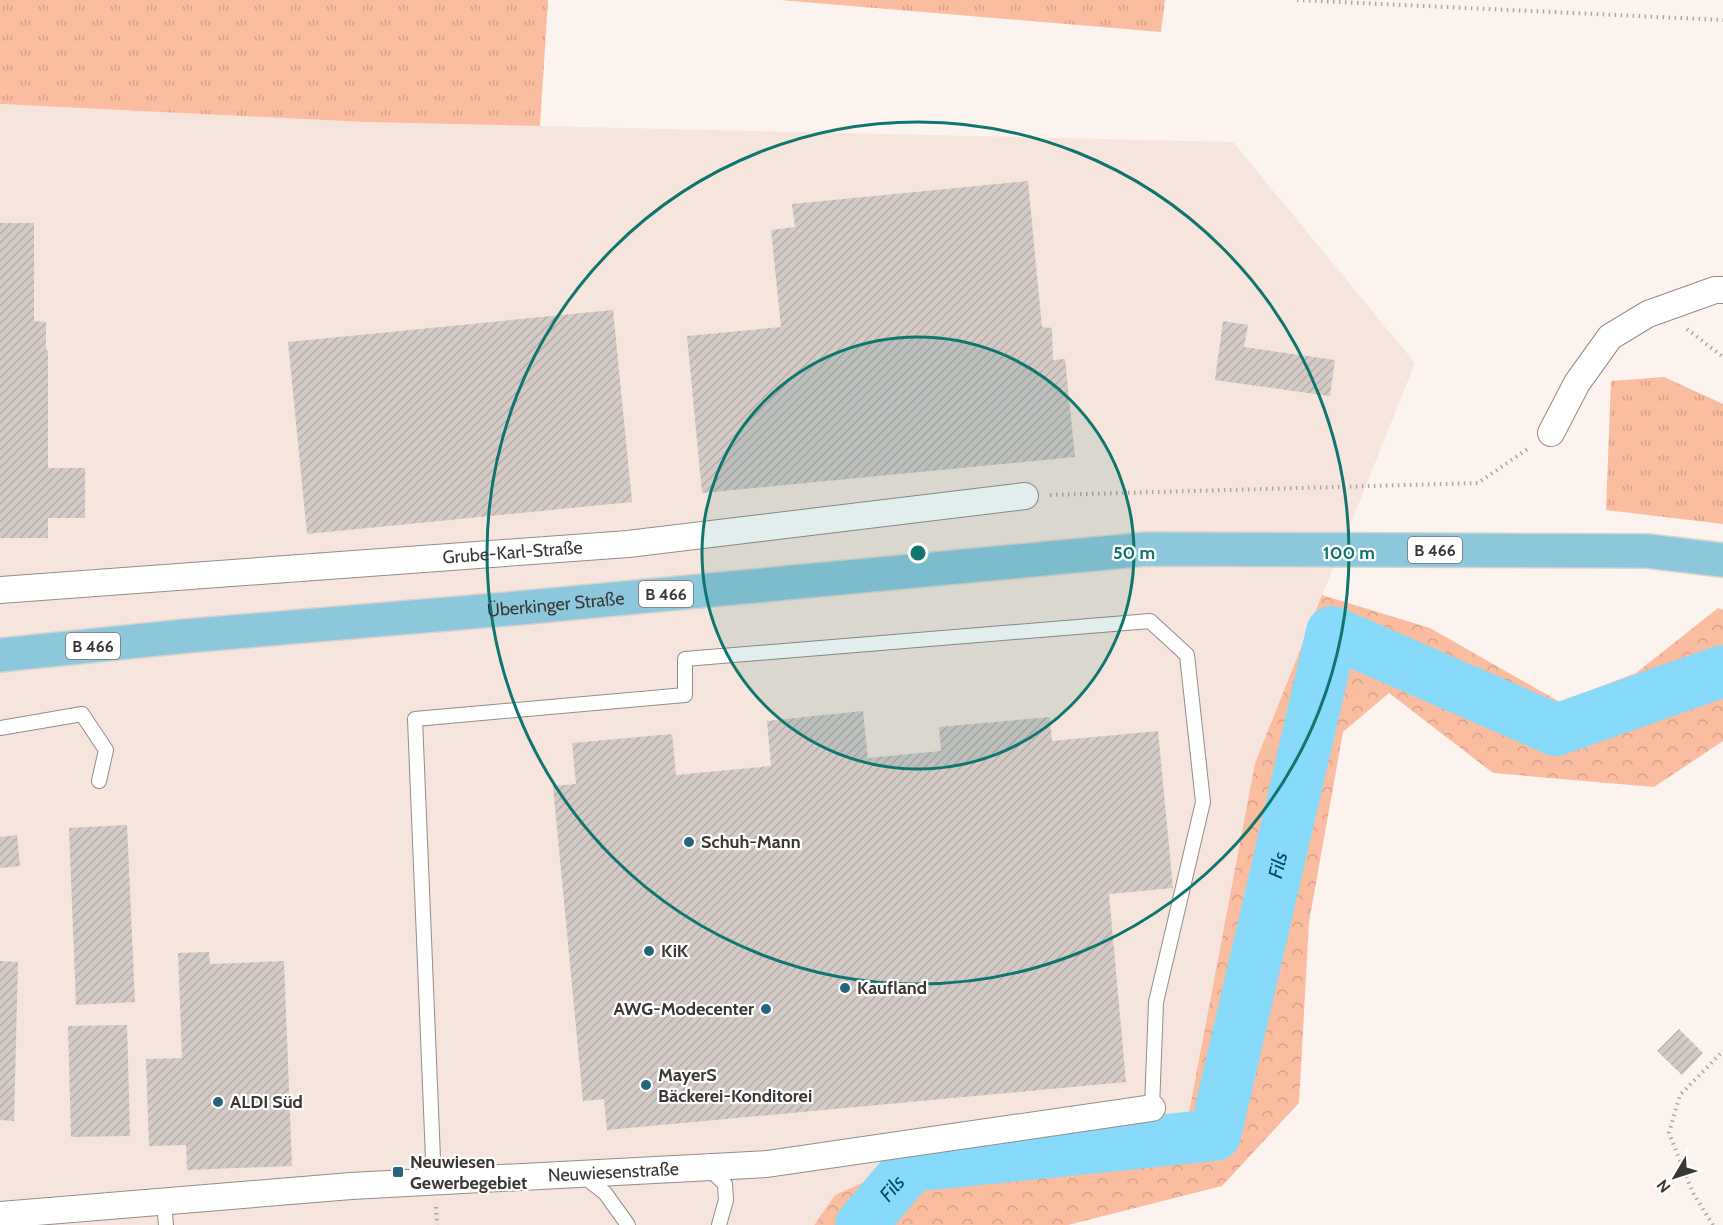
<svg xmlns="http://www.w3.org/2000/svg" width="1723" height="1225" font-family="Cabin,sans-serif">
  <defs>
    <pattern id="grass-tufts" width="24" height="20" patternUnits="userSpaceOnUse" patternTransform="scale(1.5)"><rect width="24" height="20" fill="#fbbda0"/><path d="M3 7l-1-3M5 7V3M7 7l1-3M15 17l-1-3M17 17v-4M19 17l1-3" fill="none" stroke="#d8a38a"/></pattern>
    <pattern id="forest-crowns" width="20" height="18" patternUnits="userSpaceOnUse" patternTransform="scale(1.5)"><rect width="20" height="18" fill="#fbbda0"/><path d="M2 6a3 3 0 1 1 6 0M12 15a3 3 0 1 1 6 0" fill="none" stroke="#d8a38a"/></pattern>
    <pattern id="building-hatch" width="6" height="6" patternUnits="userSpaceOnUse" patternTransform="scale(1.5)"><rect width="6" height="6" fill="#d4cac6"/><path d="M-1 1l2-2M0 6l6-6M5 7l2-2" fill="none" stroke="#b7aeab"/></pattern>
  </defs>
  <rect width="100%" height="100%" fill="#fcf2ee"/>
  <path fill="#f6e5dd" d="M0 104 364 122 1233 142 1415 363 1255 763 1187 1123 1134 1149 926 1154 835 1195 814 1225H0Z"/>
  <path fill="url(#grass-tufts)" d="M0 0H548L540 126 364 122 0 104Z
    M780 0H1165L1161 32Z
    M1664 377 1723 404V524L1606 510 1611 381Z"/>
  <path fill="url(#forest-crowns)" d="M1322 595 1430 628 1560 702 1636 673 1718 608 1723 610V741L1654 787 1493 773 1389 693 1343 732 1309 922 1299 1103 1222 1186 1068 1225H814L835 1195 926 1154 1134 1149 1187 1123 1255 763Z"/>
  <g fill="none" stroke-linecap="round" stroke-linejoin="round">
    <path stroke="#87daf9" stroke-width="52" id="s1" d="M861 1225 911 1166 1215 1135 1332 632 1556 730 1723 671"/>
  </g>
  <path fill="url(#building-hatch)" d="M1028 181 1042 327 1052 328 1053 360 1065 359 1075 457 702 493 687 336 781 327 771 230 795 227 792 204Z
    M0 223H34V321L46 322V350H48V468H85V518H48V538H0Z
    M613 310 632 502 307 534 288 342Z
    M1223 321 1248 325 1244 347 1335 360 1330 396 1215 380Z
    M863 711 868 758 941 751 939 727 1050 717 1052 741 1158 731 1173 888 1109 894 1126 1082 607 1130 604 1099 583 1101 553 786 576 784 572 743 672 734 676 775 771 766 767 721Z
    M127 825 135 1002 76 1005 69 828Z
    M17 835 20 866 0 868V837Z
    M209 952 210 964 284 961 292 1166 187 1170 186 1145 149 1146 146 1059 182 1058 178 953Z
    M0 961 18 962 14 1121 0 1120Z
    M127 1025 130 1136 71 1137 68 1026Z
    M1679 1029 1703 1053 1682 1075 1657 1051Z"/>
  <g fill="none" stroke-linecap="round" stroke-linejoin="round">
    <g stroke="#948c88" stroke-width="16">
      <path id="lane" d="M0 728 82 714 106 750 99 781
        M707 1167 725 1184 726 1200 719 1225
        M582 1175 605 1193 628 1225
        M434 1183 415 719 685 695V659L1150 621 1187 655 1203 802 1156 1002 1152 1108
        M164 1202 166 1225"/>
    </g>
    <g stroke="#948c88" stroke-width="28">
      <g id="street">
        <path d="M1551 433 1577 383 1610 337 1648 314 1715 290H1723"/>
        <path id="s2" d="M0 590 628 544 1025 496"/>
        <path id="s3" d="M0 1215 351 1186 767 1164 1152 1108"/>
      </g>
    </g>
    <g stroke="#d4d3d3" stroke-width="36">
      <g id="primary">
        <path id="s4" d="M0 655 186 636 519 608 1147 549 1647 551 1723 560"/>
      </g>
    </g>
    <path stroke="#ada6a3" stroke-width="4" stroke-dasharray="1.5 4.5" stroke-linecap="butt" d="M1297 0 1723 20
      M1687 329 1723 357
      M1050 495 1478 483 1529 448
      M436 1207 437 1225
      M1713 1225 1693 1193 1669 1133 1680 1095 1723 1051"/>
    <use href="#lane" stroke="#fff" stroke-width="14"/>
    <use href="#street" stroke="#fff" stroke-width="26"/>
    <use href="#primary" stroke="#8cc7db" stroke-width="33"/>
  </g>
  <circle cx="918" cy="553" r="216" fill="#0f766e" fill-opacity=".12"/>
  <g fill="none" stroke="#0f766e" stroke-width="3">
    <circle cx="918" cy="553" r="216"/>
    <circle cx="918" cy="553" r="431"/>
  </g>
  <g fill="#25647a" stroke="#fff" stroke-width="2">
    <circle cx="689" cy="842" r="6"/>
    <circle cx="649" cy="951" r="6"/>
    <circle cx="845" cy="988" r="6"/>
    <circle cx="766" cy="1009" r="6"/>
    <circle cx="646" cy="1085" r="6"/>
    <circle cx="218" cy="1102" r="6"/>
    <rect x="392" y="1166" width="12" height="12" rx="3"/>
  </g>
  <g text-anchor="middle" stroke-width="4.5" stroke-linejoin="round" paint-order="stroke">
    <g fill="#fff" stroke="#767372" stroke-width="1.5">
      <rect x="1408" y="537" width="54" height="26" rx="4.5"/>
      <rect x="639" y="581" width="54" height="26" rx="4.5"/>
      <rect x="66" y="633" width="54" height="26" rx="4.5"/>
    </g>
    <g font-size="16" font-weight="bold" fill="#3b3735">
      <text x="1435" y="556">B 466</text>
      <text x="666" y="600">B 466</text>
      <text x="93" y="652">B 466</text>
    </g>
    <g font-size="18" fill="#3b3735" stroke="#fff">
      <text dy="6" stroke="none"><textPath href="#s2" startOffset="514">Grube-Karl-Straße</textPath></text>
      <text dy="6" stroke="none"><textPath href="#s4" startOffset="558">Überkinger Straße</textPath></text>
      <text dy="6" stroke="none"><textPath href="#s3" startOffset="615">Neuwiesenstraße</textPath></text>
    </g>
    <g font-size="18" font-weight="bold" fill="#3b3735" stroke="#fff" text-anchor="start">
      <text x="701" y="848">Schuh-Mann</text>
      <text x="661" y="957">KiK</text>
      <text x="857" y="994">Kaufland</text>
      <text x="754" y="1015" text-anchor="end">AWG-Modecenter</text>
      <text x="658" y="1081">MayerS<tspan x="658" dy="21">Bäckerei-Konditorei</tspan></text>
      <text x="230" y="1108">ALDI Süd</text>
      <text x="410" y="1168">Neuwiesen<tspan x="410" dy="21">Gewerbegebiet</tspan></text>
    </g>
    <g font-size="20" font-style="italic" fill="#004c61" stroke="#fff">
      <text dy="7" stroke="none"><textPath href="#s1" startOffset="660">Fils</textPath></text>
      <text dy="7" stroke="none"><textPath href="#s1" startOffset="48">Fils</textPath></text>
    </g>
  </g>
  <circle cx="918" cy="553" r="9" fill="#0f766e" stroke="#fff" stroke-width="3"/>
  <g font-size="18" text-anchor="middle" font-weight="bold" fill="#0f766e" stroke="#fff" stroke-width="4.5" stroke-linejoin="round" paint-order="stroke">
    <text x="1134" y="559">50 m</text>
    <text x="1349" y="559">100 m</text>
  </g>
  <g transform="translate(1675 1177) rotate(231)" stroke="#ffffff" stroke-width="4.5" paint-order="stroke">
  <path d="M0-4.5L10 22L0 15L-10 22Z" fill="#3b3735"/>
  <text y="-9" font-size="16" font-weight="bold" text-anchor="middle" fill="#3b3735">N</text>
  </g>
</svg>
